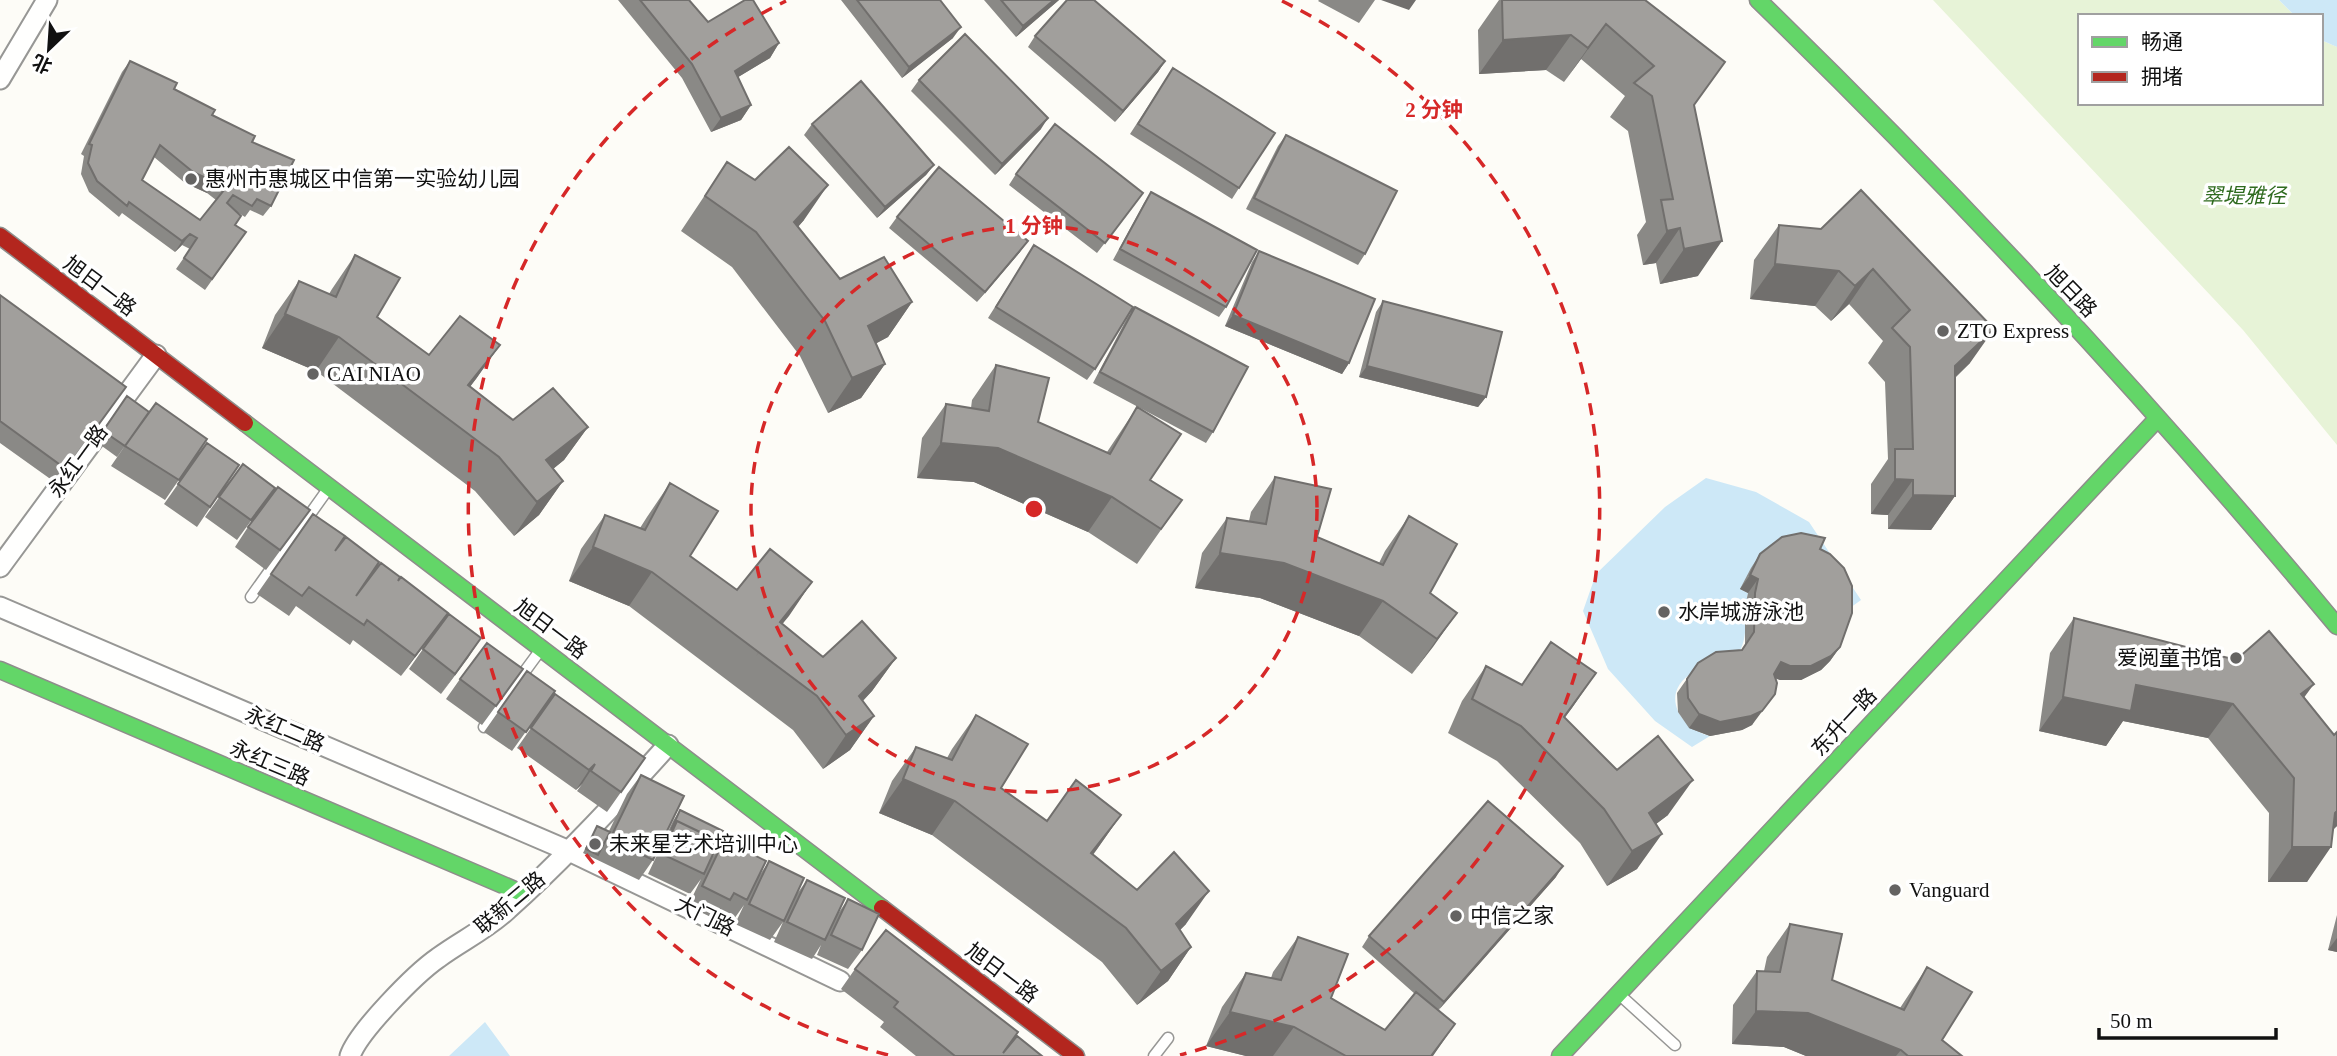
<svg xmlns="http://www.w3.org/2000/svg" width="2337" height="1056" font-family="'Times New Roman','Noto Sans SC',serif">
  <rect width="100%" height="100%" fill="#fdfcf7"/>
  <path fill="#e7f3d7" d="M1933 0H2279L2295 16H2080V103H2321V40L2337 47V445L2243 330Z"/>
  <path fill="#cde8f7" d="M2279 0H2337V47L2321 40V16H2295Z
    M1706 478 1756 492 1809 522 1861 600 1843 613 1740 589 1748 593C1741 625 1753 635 1732 664 1720 666 1705 667 1694 672 1659 691 1678 728 1710 736L1692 747 1655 721 1608 669 1583 611 1596 574 1665 507Z
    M485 1022 510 1056H449Z"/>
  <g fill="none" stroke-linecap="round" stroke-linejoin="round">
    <g stroke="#979795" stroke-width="13">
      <path id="lane" d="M251 597 328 489
        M484 727 539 652
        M1621 996 1675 1045
        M1154 1056 1168 1038"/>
    </g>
    <g stroke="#979795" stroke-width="23">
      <path id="street" d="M0 79 47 0
        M0 567 156 355
        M0 607 569 851 840 981
        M350 1056C358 1032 415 974 438 958 461 941 487 929 508 909 565 858 617 802 668 745"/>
    </g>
    <g stroke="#8e8d8b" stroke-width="19">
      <path id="fast" d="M1758 0C1962 198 2155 407 2337 626
        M245 423 882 908
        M0 670 524 894
        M1560 1056 2158 418"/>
    </g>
    <g stroke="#8e8d8b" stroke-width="19">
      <path id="jam" d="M0 236 245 423
        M882 908 1076 1056"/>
    </g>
    <use href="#lane" stroke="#fffffe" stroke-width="10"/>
    <use href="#street" stroke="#fffffe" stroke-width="19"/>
    <use href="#fast" stroke="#63d668" stroke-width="16"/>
    <use href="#jam" stroke="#b3261e" stroke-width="16"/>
  </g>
  <path fill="#8a8986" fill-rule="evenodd" d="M618 0H689L708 22 779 43 770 58 738 77 751 105 741 120 711 132 682 78Z
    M841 0H940L953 38 902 78Z
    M984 0H1059L1016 37Z
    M1319 0H1375L1359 23 1318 1Z
    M1499 0H1645L1694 105 1698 276 1660 284 1656 263 1643 265 1637 235 1646 222 1628 131 1610 117 1625 96 1581 59 1564 82 1546 70 1479 74 1478 30Z
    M1035 36 1165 61 1158 72 1115 122 1028 47Z
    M130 61 252 142 271 206 263 216 250 210 245 217 237 212 235 225 246 232 205 290 176 269 190 249 182 245 175 252 122 213 119 217 89 192 81 174 84 156 81 154 122 72ZM154 157 185 183 207 193 216 200 200 220 142 180Z
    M1173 68 1239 188 1232 199 1130 134Z
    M919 80 1041 129 995 175 911 91Z
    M812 124 934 165 926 175 877 218 804 135Z
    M1286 135 1365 254 1358 265 1246 209 1278 146Z
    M727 162 804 220 798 227 840 279 912 302 888 337 876 343 885 364 861 398 828 413 800 356 732 267 681 231Z
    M1016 174 1135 204 1097 253 1009 185Z
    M1861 190 1970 363 1955 378V496L1931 530 1888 529V515L1871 514V484L1888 459 1885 382 1868 363 1883 341 1849 304 1831 321 1815 306 1750 299 1754 260 1779 225 1821 229Z
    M1151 192 1226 307 1219 317 1113 260 1144 203Z
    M897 217 1020 252 977 302 889 228Z
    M1034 245 1095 369 1087 380 988 318Z
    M1259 251 1349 363 1342 374 1225 326 1252 262Z
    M355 255 377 317 429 355 500 345 470 387 513 420 588 427 564 460 553 469 563 481 539 515 514 536 475 491 316 371 262 348 275 315 299 281 329 294 332 289Z
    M0 295 126 387 56 483 0 443Z
    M1383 301 1486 397 1478 407 1359 377 1376 312Z
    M1135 307 1213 432 1206 443 1093 383 1127 318Z
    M996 365 1038 422 1107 452 1137 407 1150 480 1182 500 1137 564 1088 532 974 482 917 478 922 438 946 404 971 408 972 400Z
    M127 396 149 412 207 439 165 500 111 466 129 440 117 457 95 441Z
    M207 443 239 465 197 527 164 504Z
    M243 464 275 488 237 540 205 517Z
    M1275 477 1317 537 1379 563 1385 551 1409 516 1430 593 1457 613 1412 674 1359 636 1260 598 1195 588 1202 553 1227 518 1249 521 1251 512Z
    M670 483 690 556 737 590 812 582 782 624 823 657 896 658 872 691 863 701 874 716 850 750 823 769 793 730 629 606 569 581 581 549 605 515 640 528 647 517Z
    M313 514 356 596 398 581 434 632 401 676 353 640 350 645 296 606 289 616 257 594Z
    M248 527 296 529 266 570 235 547Z
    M1820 549 1840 647 1830 661 1821 670 1801 680H1780L1776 678 1752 725 1742 730 1710 736 1689 728 1678 712 1677 693 1698 663 1742 650 1745 646V607L1748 593 1740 589 1751 568 1760 554Z
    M2074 618 2304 698 2334 735 2337 732V826L2333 830 2307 882H2268L2269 813 2208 738 2123 721 2106 746 2039 731 2050 653Z
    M481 638 441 694 409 669 423 649Z
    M1486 666 1564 718 1617 770 1668 815 1656 824 1637 869 1607 886 1580 843 1497 761 1448 733 1462 701Z
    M523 669 482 725 446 699 460 679Z
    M527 671 555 691 512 751 484 732Z
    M555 694 645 758 607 812 577 791 582 784 576 790 517 748Z
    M976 715 1001 788 1047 821 1121 815 1093 855 1137 890 1186 924 1180 930 1191 947 1168 981 1137 1005 1102 962 932 835 879 813 892 781 916 747 947 758 952 749Z
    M641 775 653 860 639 880 583 853 597 826 609 831 627 794Z
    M680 810 718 841 713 856 724 840 759 876 769 861 794 898 807 880 837 915 848 899 862 950 848 969 817 955 821 945 812 959 774 942 783 922 770 940 735 924 744 905 734 919 721 914 717 920 688 906 701 879 690 894 648 874 673 821Z
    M1556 877 1438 1010 1433 1056H1246L1206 1046 1222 1007 1246 973 1271 978 1273 972 1298 937 1331 998 1385 1030 1415 994 1362 947 1369 936Z
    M2337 915V952L2328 950Z
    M1790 924 1832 980 1900 1008 1927 967 1942 1040 1962 1056H1806L1784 1047 1732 1044 1733 1005 1757 971H1764L1767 957Z
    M855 969 1006 1050 1042 1056H916L880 1027 884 1022 841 989Z"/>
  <path fill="#716f6d" d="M1054 0H1059L1016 37 1023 26Z
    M1381 0H1416L1409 10Z
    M1606 24 1581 59 1564 82 1588 48Z
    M961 27 953 38 902 78 909 67Z
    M1571 35 1546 70 1479 74 1503 40Z
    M779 43 770 58 725 85 735 71Z
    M1165 61 1158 72 1115 122 1123 111Z
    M751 105 741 120 711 132 721 118Z
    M1048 118 1041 129 995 175 1002 164Z
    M934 165 926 175 877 218 885 207Z
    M193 172 215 182 207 193 185 183Z
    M828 185 804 220 773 254 794 222Z
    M1680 228 1656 263 1643 265 1667 231Z
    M190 234 182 245 175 252 182 241Z
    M1028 241 1020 252 977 302 985 292Z
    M1722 241 1698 276 1660 284 1684 249Z
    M1775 264 1839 271 1815 306 1750 299Z
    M1873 269 1849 304 1831 321 1855 286Z
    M912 302 888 337 844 361 868 326Z
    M285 314 339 337 316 371 262 348Z
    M1233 315 1349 363 1342 374 1225 326Z
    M1994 329 1970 363 1930 401 1955 366Z
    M500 345 476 379 444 419 468 385Z
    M885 364 861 398 828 413 852 378Z
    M1367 366 1486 397 1478 407 1359 377Z
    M588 427 564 460 527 490 546 460Z
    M941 443 998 448 1112 497 1088 532 974 482 917 478Z
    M1895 479 1913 480 1888 515 1871 514Z
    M563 481 539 515 514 536 537 502Z
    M1913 495 1955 496 1931 530 1888 529Z
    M593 547 652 572 629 606 569 581Z
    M1220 553 1284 563 1383 601 1359 636 1260 598 1195 588Z
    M1750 575 1758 579 1748 593 1740 589Z
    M812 582 789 616 756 656 780 622Z
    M448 613 434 632 401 676 415 656Z
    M1457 613 1433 647 1412 674 1437 639Z
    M481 638 468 658 441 694 455 674Z
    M1840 647 1830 661 1821 670 1801 680H1780L1771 677 1781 662Z
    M896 658 872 691 839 725 859 696Z
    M1596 673 1572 708 1539 752 1564 717Z
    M2314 684 2289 718 2301 694Z
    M2136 685 2233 704 2208 738 2123 721 2106 746 2039 731 2063 697Z
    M1775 694 1752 725 1742 730 1710 736 1689 728 1699 714Z
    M874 716 850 750 823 769 846 735Z
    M595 764 582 784 576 790 589 770Z
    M903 779 955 801 932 835 879 813Z
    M1693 780 1668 815 1628 845 1649 813Z
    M2337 811V826L2311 847H2331L2307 882H2268L2292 847Z
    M1121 815 1097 849 1067 887 1091 853Z
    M1662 834 1637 869 1607 886 1632 851Z
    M1563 866 1556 877 1437 1012 1444 1002Z
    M1209 891 1186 924 1152 958 1176 924Z
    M2337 938V952L2328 950Z
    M1191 947 1168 981 1137 1005 1161 971Z
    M1756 1011 1808 1013 1901 1050 1896 1056H1806L1784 1047 1732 1044Z
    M1230 1012 1294 1027 1273 1056H1246L1206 1046Z
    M1455 1024 1433 1056H1431Z"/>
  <path fill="#a19f9c" stroke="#716f6d" stroke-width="2" fill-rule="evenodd" d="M640 0H689L708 22 745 0H753L779 43 735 71 751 105 721 118 692 64Z
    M857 0H940L961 27 909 67Z
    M1001 0H1054L1023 26Z
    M1067 0H1094L1165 61 1123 111 1035 36Z
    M1502 0H1645L1725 62 1694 105 1722 241 1684 249 1680 228 1667 231 1661 200 1673 199 1652 96 1634 83 1654 66 1606 24 1588 48 1571 35 1503 40Z
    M965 34 1048 118 1002 164 919 80Z
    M130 61 177 83 174 89 215 110 212 115 255 136 252 142 294 160 271 206 257 199 252 206 233 195 227 203 241 216 235 225 246 232 212 279 184 258 197 238 190 234 182 241 129 202 127 206 97 181 88 163 92 145 89 144ZM160 145 193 172 215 182 224 190 200 220 142 180Z
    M1173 68 1275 133 1239 188 1138 124Z
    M861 81 934 165 885 207 812 124Z
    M1055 124 1143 193 1105 243 1016 174Z
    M1286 135 1397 191 1365 254 1254 198Z
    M789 147 828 185 794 222 840 279 884 257 912 302 868 326 885 364 852 378 825 321 756 232 705 196 727 162 755 180Z
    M939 167 1028 241 985 292 897 217Z
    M1861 190 1994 329 1955 366V496L1913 495V480L1895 479V449H1913L1910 347 1892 328 1910 310 1873 269 1855 286 1839 271 1775 264 1779 225 1821 229Z
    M1151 192 1257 250 1226 307 1120 249Z
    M1034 245 1133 307 1095 369 996 307Z
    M1259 251 1375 299 1349 363 1233 315Z
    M355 255 400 278 377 317 429 355 460 316 500 345 468 385 513 420 553 388 588 427 546 460 563 481 537 502 499 457 339 337 285 314 299 281 336 297Z
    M0 295 126 387 66 469 0 421Z
    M1383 301 1502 332 1486 397 1367 366Z
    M1135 307 1248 367 1213 432 1100 372Z
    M996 365 1049 378 1038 422 1110 454 1137 407 1181 434 1150 480 1182 500 1161 529 1112 497 998 448 941 443 946 404 989 411Z
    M127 396 149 412 125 446 103 431Z
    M156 403 207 439 179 480 125 446Z
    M207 443 239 465 210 507 178 484Z
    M243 464 275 488 251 520 219 497Z
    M1275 477 1331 489 1317 537 1383 565 1409 516 1457 544 1430 593 1457 613 1437 639 1383 601 1284 563 1220 553 1227 518 1266 524Z
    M670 483 718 511 690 556 737 590 770 549 812 582 780 622 823 657 862 621 896 658 859 696 874 716 846 735 817 696 652 572 593 547 605 515 645 530Z
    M278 487 310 510 280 550 248 527Z
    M313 514 345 536 335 551 346 537 379 562 356 596 381 563 400 577 398 581 401 577 448 613 415 656 367 620 364 625 309 587 302 596 271 574Z
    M1801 533 1825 538 1820 549 1830 554 1844 568 1852 586V613L1840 647 1831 656 1811 666H1790L1781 662 1774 674 1777 683 1775 694 1762 711 1751 716 1720 722 1699 714 1688 698 1687 679 1698 663 1716 652 1742 650 1754 632 1755 593 1758 579 1750 575 1760 554 1782 537Z
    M449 614 481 638 455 674 423 649Z
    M2074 618 2236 660 2269 631 2314 684 2301 694 2334 735 2337 732V811L2335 813 2331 847H2292L2294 778 2233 704 2136 685 2131 711 2063 697Z
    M1551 642 1596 673 1564 717 1617 770 1658 736 1693 780 1649 813 1662 834 1632 851 1604 809 1521 726 1472 699 1486 666 1522 685Z
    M487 643 523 669 496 706 460 679Z
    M527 671 555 691 526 732 498 712Z
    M555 694 645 758 621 792 591 771 595 764 589 770 531 728Z
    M976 715 1028 744 1001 788 1047 821 1076 780 1121 815 1091 853 1137 890 1174 852 1209 891 1176 924 1191 947 1161 971 1126 928 955 801 903 779 916 747 952 760Z
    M641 775 684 796 653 860 610 839Z
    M1488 801 1563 866 1444 1002 1369 936Z
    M680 810 723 831 718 841 677 821 671 830Z
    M677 821 719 841 704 874 662 854Z
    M597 826 610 832 598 855 586 849Z
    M724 840 766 861 747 900 734 893 730 900 702 886Z
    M769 861 804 878 784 921 749 904Z
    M807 880 845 898 825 940 787 922Z
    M848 899 879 914 862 950 831 935Z
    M1790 924 1842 934 1832 980 1904 1010 1927 967 1972 992 1942 1040 1962 1056H1908L1901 1050 1808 1013 1756 1011 1757 971 1780 972Z
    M886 930 1018 1032 1003 1053 1017 1036 1042 1056H955L894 1007 898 1002 855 969Z
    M1298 937 1348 954 1331 998 1385 1030 1416 992 1455 1024 1431 1056H1346L1294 1027 1230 1012 1246 973 1281 980Z"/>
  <g fill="none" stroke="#d62828" stroke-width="3.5" stroke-dasharray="12 9">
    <circle cx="1034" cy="509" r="283"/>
    <path d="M888 1055A565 565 0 0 1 786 1M1282 1A565 565 0 0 1 1180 1055"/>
  </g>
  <g fill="#646362" stroke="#fff" stroke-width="2.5">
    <circle cx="191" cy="179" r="7"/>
    <circle cx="1943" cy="331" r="7"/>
    <circle cx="313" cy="374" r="7"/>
    <circle cx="1664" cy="612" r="7"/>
    <circle cx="2236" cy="658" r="7"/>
    <circle cx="595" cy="844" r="7"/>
    <circle cx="1895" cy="890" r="7"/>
    <circle cx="1456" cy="916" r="7"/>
  </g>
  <g text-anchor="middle" stroke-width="7" stroke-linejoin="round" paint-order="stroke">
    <g font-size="21" fill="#111" stroke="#fff" text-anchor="start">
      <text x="205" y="186">惠州市惠城区中信第一实验幼儿园</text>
      <text x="1957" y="338">ZTO Express</text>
      <text x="327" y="381">CAI NIAO</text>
      <text x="1678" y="619">水岸城游泳池</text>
      <text x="2222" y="665" text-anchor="end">爱阅童书馆</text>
      <text x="609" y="851">未来星艺术培训中心</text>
      <text x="1909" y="897">Vanguard</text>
      <text x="1470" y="923">中信之家</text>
    </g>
    <g font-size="21" font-style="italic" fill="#2f6b1f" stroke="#fff">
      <text x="2244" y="203">翠堤雅径</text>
    </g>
    <g font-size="21" fill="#111" stroke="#fff">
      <text transform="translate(100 286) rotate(37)" y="7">旭日一路</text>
      <text transform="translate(2071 291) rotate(46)" y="7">旭日路</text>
      <text transform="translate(78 461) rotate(-54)" y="7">永红一路</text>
      <text transform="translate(551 629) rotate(37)" y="7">旭日一路</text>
      <text transform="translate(1844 722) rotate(-47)" y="7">东升一路</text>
      <text transform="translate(285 729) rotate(23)" y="7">永红二路</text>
      <text transform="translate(270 763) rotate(23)" y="7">永红三路</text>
      <text transform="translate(510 903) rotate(-40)" y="7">联新二路</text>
      <text transform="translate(705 916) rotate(26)" y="7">大门路</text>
      <text transform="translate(1002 973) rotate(37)" y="7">旭日一路</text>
    </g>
  </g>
  <circle cx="1034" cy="509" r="10" fill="#d62828" stroke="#fff" stroke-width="3.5"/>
  <g font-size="21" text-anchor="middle" font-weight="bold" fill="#d62828" stroke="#fff" stroke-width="7" stroke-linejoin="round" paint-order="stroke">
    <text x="1434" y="117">2 分钟</text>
    <text x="1034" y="233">1 分钟</text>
  </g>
  <rect x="2078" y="14" width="245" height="91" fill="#ffffff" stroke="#a0a0a0" stroke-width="2"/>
  <rect x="2092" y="37" width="35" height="10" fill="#63d668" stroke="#a0a0a0" stroke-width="2"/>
  <text x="2141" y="49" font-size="21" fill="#111111">畅通</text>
  <rect x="2092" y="72" width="35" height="10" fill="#b3261e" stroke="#a0a0a0" stroke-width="2"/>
  <text x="2141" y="84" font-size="21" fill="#111111">拥堵</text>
  <g transform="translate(49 49) rotate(205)" stroke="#ffffff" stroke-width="5" paint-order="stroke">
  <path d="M0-5L12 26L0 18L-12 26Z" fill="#111111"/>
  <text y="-10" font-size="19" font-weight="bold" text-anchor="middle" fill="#111111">北</text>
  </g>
  <path d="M2099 1028v10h177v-10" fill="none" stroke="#111111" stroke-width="3.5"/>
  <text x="2110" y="1028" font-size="21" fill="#111111" stroke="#ffffff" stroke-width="5" paint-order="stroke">50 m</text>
</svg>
